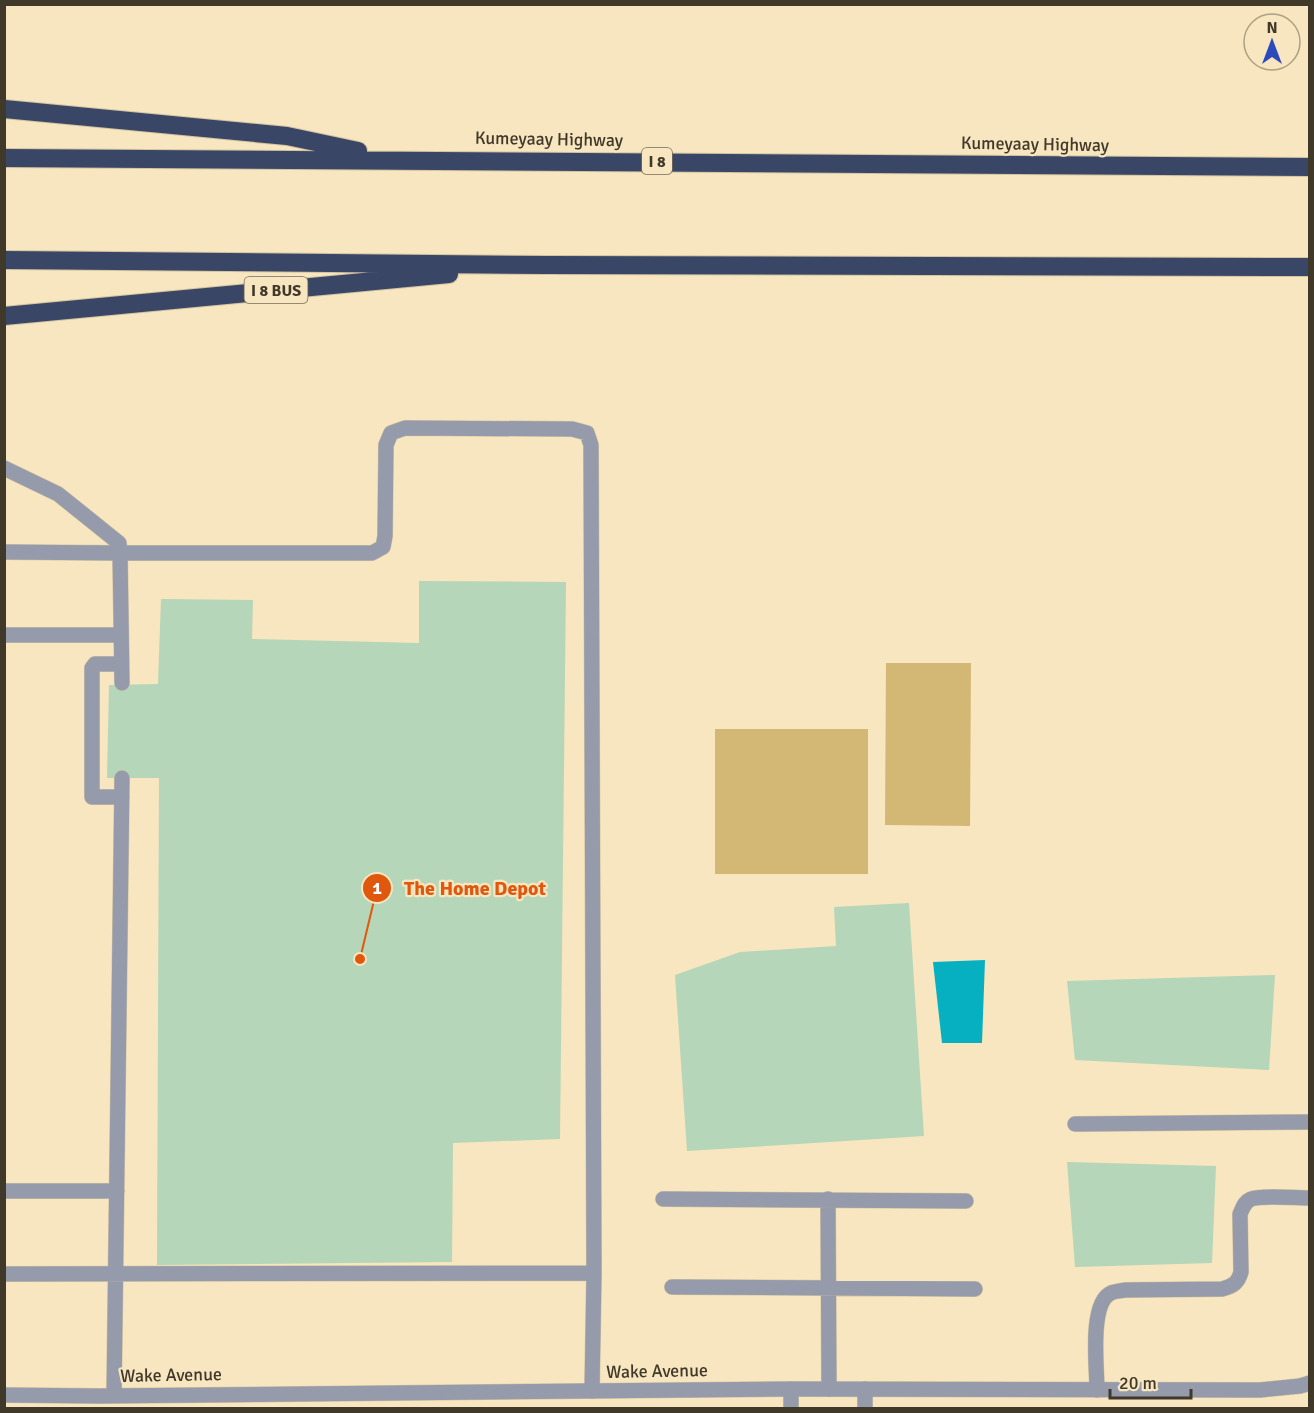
<svg xmlns="http://www.w3.org/2000/svg" width="1314" height="1413" font-family="Signika,sans-serif">
  <rect width="100%" height="100%" fill="#f7e6bf"/>
  <path fill="#d3b775" d="M886 663H971L970 826 885 825Z
    M715 729H868V874H715Z"/>
  <path fill="#07b0c1" d="M985 960 982 1043H942L933 962Z"/>
  <path fill="#b5d6b8" d="M419 581 566 582 560 1139 453 1143 452 1262 157 1265 159 778H107L109 685 158 684 161 599 253 600 252 639 419 643Z
    M909 903 924 1136 687 1151 675 975 740 952 836 946 834 907Z
    M1275 975 1269 1070 1075 1060 1067 981Z
    M1067 1162 1216 1166 1212 1263 1075 1267Z"/>
  <g fill="none" stroke-linecap="round" stroke-linejoin="round">
    <g stroke="#d2c3a1" stroke-width="16">
      <path id="lane" d="M4 468 58 494 119 543 120 553 4 552
        M4 635H121
        M121 664H95L92 668V797H122
        M122 683 120 553H372L383 547 385 536 386 445 391 433 405 428 572 429 587 433 591 445 594 1273 592 1391
        M1075 1124 1310 1122
        M4 1191H117
        M663 1199 966 1201
        M828 1199 829 1389
        M4 1274 594 1273
        M672 1287 975 1289
        M791 1389V1408
        M865 1389V1408
        M1097 1390C1097 1368 1089 1303 1111 1293 1114 1291 1121 1291 1125 1290L1222 1289C1233 1286 1238 1283 1241 1272L1240 1214C1243 1208 1244 1202 1251 1199 1262 1195 1296 1198 1310 1198
        M114 1395 122 778"/>
    </g>
    <g stroke="#d2c3a1" stroke-width="16">
      <path id="street" d="M4 1395 100 1396 791 1389 1260 1390 1300 1386 1310 1383"/>
    </g>
    <g stroke="#d2c3a1" stroke-width="20">
      <path id="highway" d="M4 109 287 136 358 151
        M4 158 1310 167
        M4 260 547 265 1310 267
        M4 316 449 274"/>
    </g>
    <use href="#lane" stroke="#959bab" stroke-width="15"/>
    <use href="#street" stroke="#959bab" stroke-width="15"/>
    <use href="#highway" stroke="#3a4665" stroke-width="18"/>
  </g>
  <g text-anchor="middle" stroke-width="4.5" stroke-linejoin="round" paint-order="stroke">
    <g fill="#f7e6bf" stroke="#776d57" stroke-width="1.5">
      <rect x="642" y="148" width="30" height="26" rx="4.5"/>
      <rect x="244.5" y="277" width="63" height="26" rx="4.5"/>
    </g>
    <g font-size="16" font-weight="bold" fill="#40392a">
      <text x="657" y="167">I 8</text>
      <text x="276" y="296">I 8 BUS</text>
    </g>
    <g font-size="18" fill="#40392a" stroke="#f7e6bf">
      <text transform="translate(549 139) rotate(1)" y="6">Kumeyaay Highway</text>
      <text transform="translate(1035 144) rotate(1)" y="6">Kumeyaay Highway</text>
      <text transform="translate(657 1371) rotate(-1)" y="6">Wake Avenue</text>
      <text transform="translate(171 1375) rotate(-1)" y="6">Wake Avenue</text>
    </g>
  </g>
  <path fill="none" stroke="#e0570e" stroke-width="2" d="M360 959L377 888"/>
  <g fill="#e0570e" stroke="#f7e6bf" stroke-width="2">
    <circle cx="360" cy="959" r="6"/>
    <circle cx="377" cy="888" r="15"/>
  </g>
  <g font-size="18" text-anchor="middle" font-weight="bold" fill="#fff">
    <text x="377" y="894">1</text>
  </g>
  <g font-size="20" text-anchor="middle" font-weight="bold" fill="#e0570e" stroke="#f7e6bf" stroke-width="4.5" stroke-linejoin="round" paint-order="stroke">
    <text x="475" y="895">The Home Depot</text>
  </g>
  <rect width="1314" height="1413" fill="none" stroke="#40392a" stroke-width="12"/>
  <g transform="translate(1272 42)"><circle r="28" fill="#f7e6bf" stroke="#aea183" stroke-width="1.5"/>
  <path d="M0-4.5L10 22L0 15L-10 22Z" fill="#2d4aba"/>
  <text y="-9" font-size="16" font-weight="bold" text-anchor="middle" fill="#40392a">N</text>
  </g>
  <path d="M1110 1389v9h81v-9" fill="none" stroke="#40392a" stroke-width="3"/>
  <text x="1119" y="1389" font-size="18" fill="#40392a" stroke="#f7e6bf" stroke-width="4.5" paint-order="stroke">20 m</text>
</svg>
